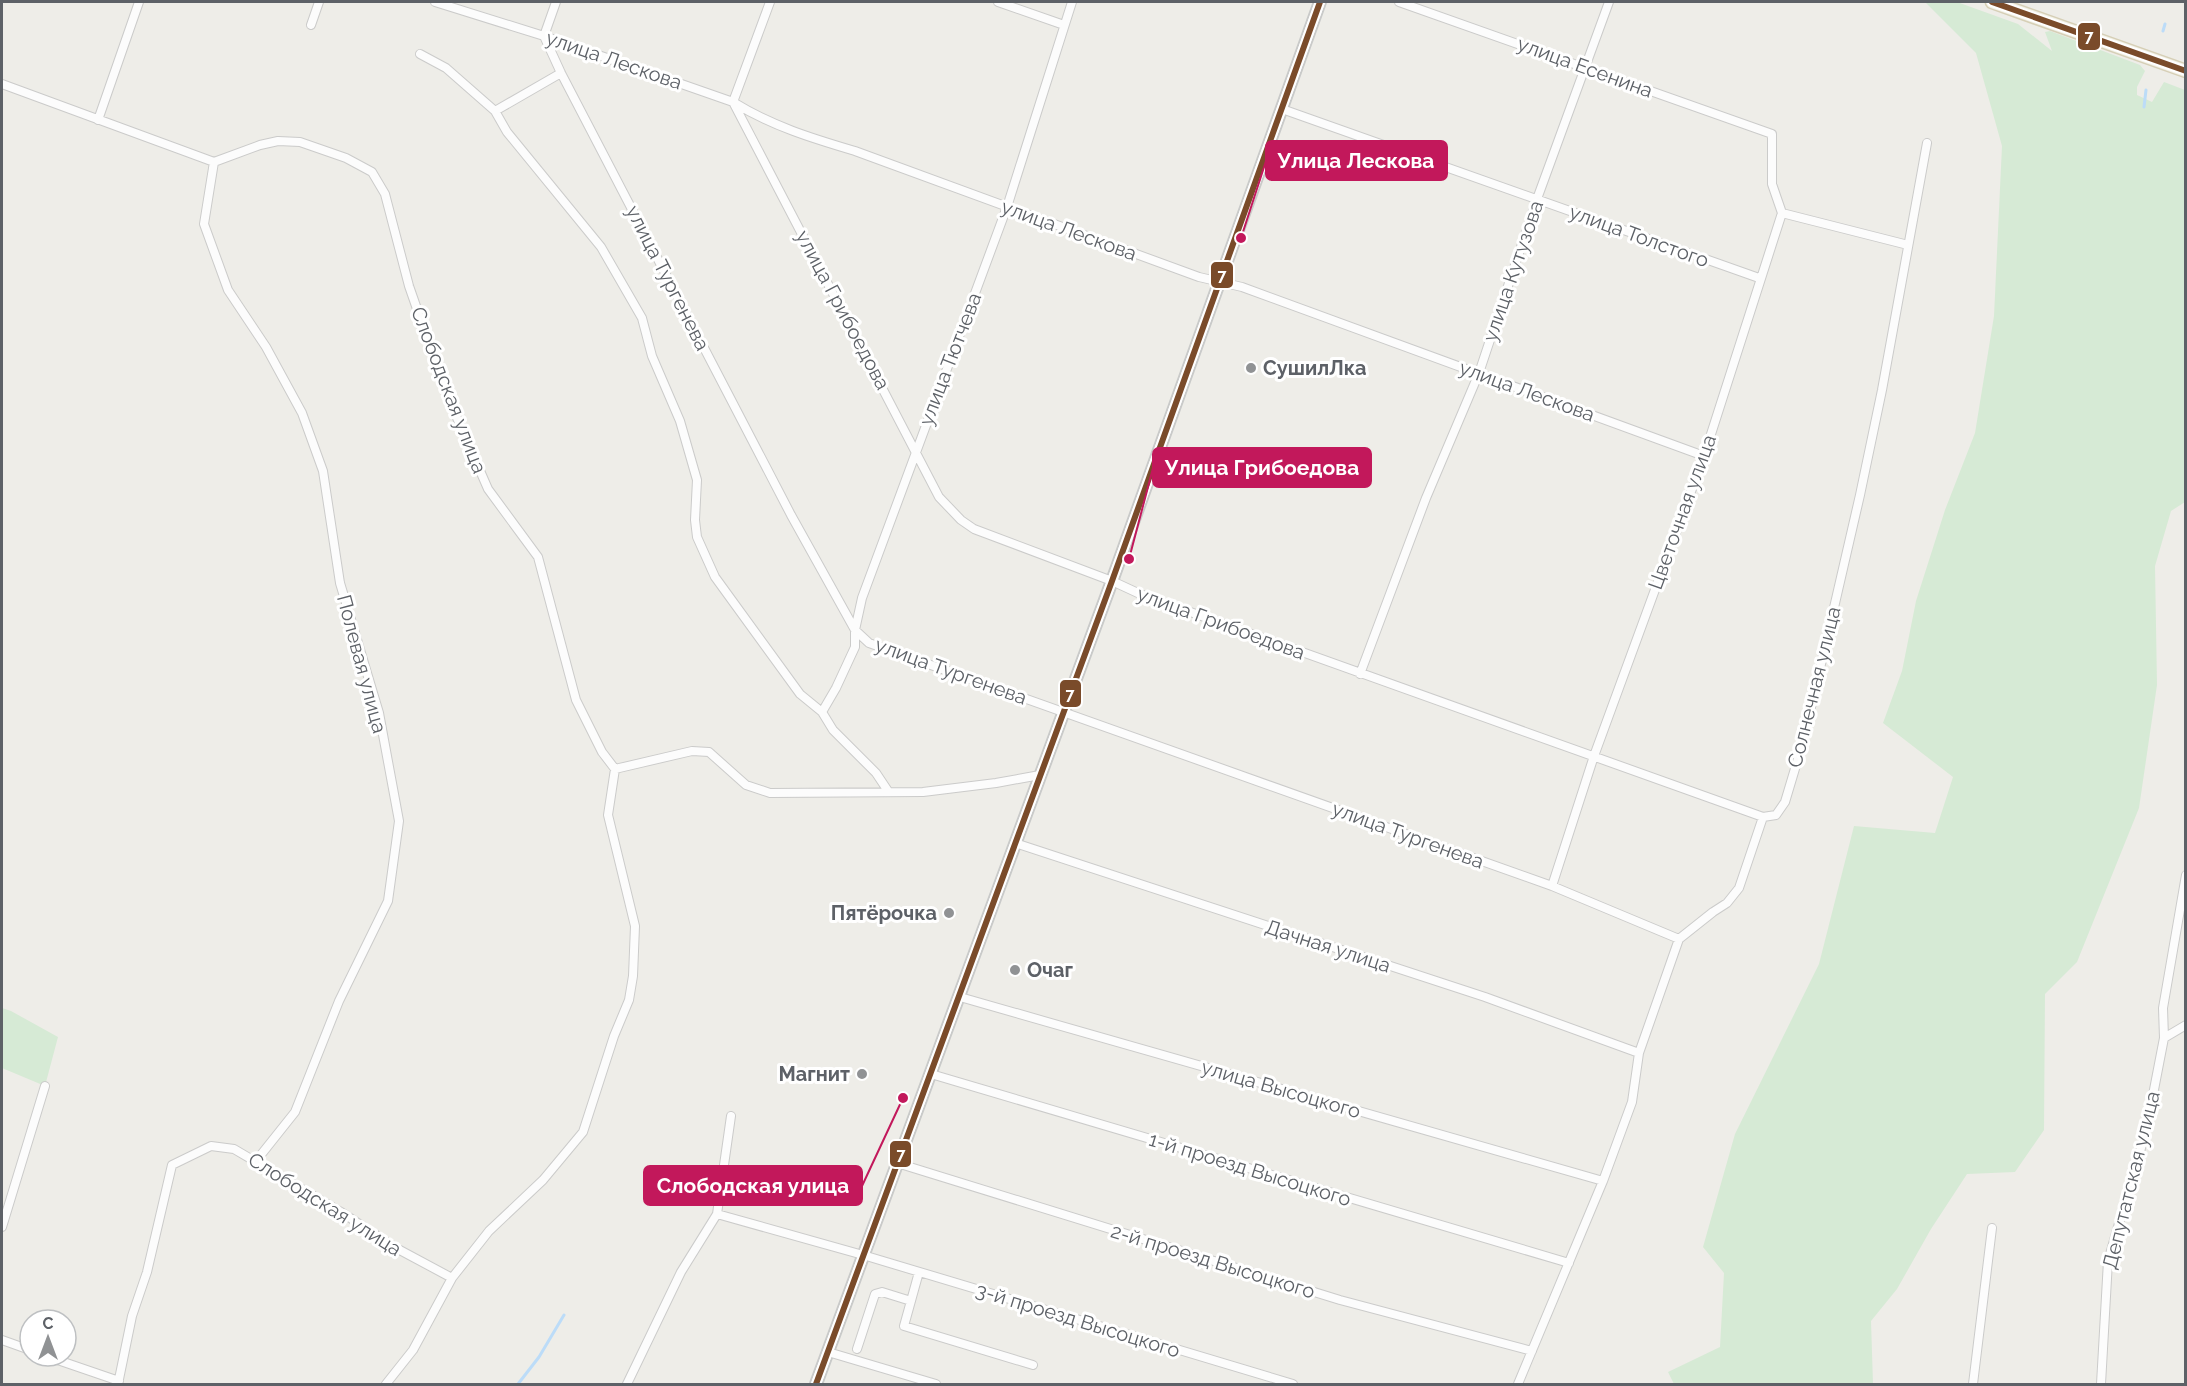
<svg xmlns="http://www.w3.org/2000/svg" width="2187" height="1386" font-family="Raleway,sans-serif">
  <rect width="100%" height="100%" fill="#eeede8"/>
  <path fill="#d6ead5" d="M1925 2H1957L2018 24 2052 51 2045 32 2050 31 2140 65 2145 71 2137 87V95L2152 102 2164 82 2185 90V502L2171 511 2155 566 2157 685 2139 808 2077 962 2045 994 2044 1130 2015 1172 1967 1174 1931 1229 1897 1289 1871 1321 1873 1384H1674L1668 1372 1720 1347 1724 1273 1703 1247 1735 1134 1819 964 1854 826 1935 833 1953 777 1883 723 1902 671 1916 601 1945 510 1975 433 1994 316 2002 146 1976 53Z
    M2 1008 11 1011 58 1037 45 1086 2 1068Z"/>
  <g fill="none" stroke-linecap="round" stroke-linejoin="round">
    <path stroke="#bcdcf8" stroke-width="3" d="M2163 31 2165 24
      M2144 107 2146 90
      M518 1384 539 1357 564 1315"/>
    <g stroke="#cbcbca" stroke-width="10">
      <path id="street" d="M435 2 544 36 733 102C772 126 811 138 855 151L1199 277 1242 287 1704 456
        M556 2 544 36 561 73 791 515 855 630 869 643 1552 886 1679 939
        M770 2 733 102 939 497 961 520 974 529 1112 581 1140 594 1763 817
        M998 2 1064 25
        M1399 2 1772 134V184L1782 213 1704 456 1594 756 1552 886
        M311 25 319 2
        M420 54 446 68 495 111 507 132 601 247 642 318 652 356 680 421 697 480 695 520 697 537 715 577 800 694 822 712 833 730 876 773 888 791
        M2 84 214 162
        M1282 109 1759 278
        M495 111 561 73
        M98 120 139 2
        M214 162 260 145 278 141 300 142 346 158 372 172 385 194 409 286 447 395 488 489 538 557 576 700 602 752 615 769 692 751 709 752 746 785 770 793 923 792 996 783 1040 775
        M214 162 204 224 228 290 266 347 302 413 323 471 340 583 379 713 399 821 388 901 339 1001 295 1112 256 1161
        M1782 213 1908 245
        M1360 674 1426 498 1479 373 1537 199 1609 2
        M822 712 836 688 855 647V630L862 598 1007 207 1072 2
        M1015 843 1485 997 1639 1053
        M960 997 1603 1181
        M2164 1038 2163 1008 2186 875
        M931 1074 1569 1263
        M897 1163 1340 1300 1532 1351
        M717 1214 863 1255 1293 1384
        M2 1227 45 1086
        M919 1272 904 1326 1033 1365
        M2 1340 30 1350
        M857 1349 875 1294 882 1292 911 1301
        M828 1352 936 1384
        M46 1356 119 1381
        M118 1384 132 1316 147 1272 172 1165 211 1146 234 1149 341 1212 396 1248 452 1278
        M386 1384 413 1350 452 1278 489 1231 543 1180 583 1132 614 1036 629 1000 633 976 635 926 608 815 615 769
        M627 1384 681 1272 717 1214 731 1116
        M1518 1384 1603 1181 1632 1102 1639 1053 1679 939 1713 912 1727 903 1739 888 1763 817 1776 815 1785 802 1803 742 1860 495 1882 390 1927 143
        M1973 1384 1992 1228
        M2101 1384 2108 1261 2146 1131 2164 1038 2186 1025"/>
    </g>
    <g stroke="#c9cac9" stroke-width="14">
      <path id="secondary" d="M816 1384 1112 581 1320 2"/>
    </g>
    <g stroke="#d6cfb6" stroke-width="15">
      <path id="primary" d="M1992 2 2186 71"/>
    </g>
    <use href="#street" stroke="#fcfcfc" stroke-width="8"/>
    <use href="#secondary" stroke="#fcfcfc" stroke-width="10"/>
    <use href="#primary" stroke="#f3f2e9" stroke-width="12"/>
    <g stroke="#fff" stroke-width="10">
      <path id="bus-1" d="M1992 2 2186 71
        M816 1384 1112 581 1320 2"/>
    </g>
    <use href="#bus-1" stroke="#7a4b2a" stroke-width="6"/>
  </g>
  <g fill="#909294" stroke="#fff" stroke-width="2">
    <circle cx="1251" cy="368" r="6"/>
    <circle cx="949" cy="913" r="6"/>
    <circle cx="1015" cy="970" r="6"/>
    <circle cx="862" cy="1074" r="6"/>
  </g>
  <g text-anchor="middle" stroke-width="6" stroke-linejoin="round" paint-order="stroke">
    <g font-size="20" fill="#5d6167" stroke="#fff">
      <text transform="translate(614 60) rotate(19)" y="7">улица Лескова</text>
      <text transform="translate(1585 67) rotate(20)" y="7">улица Есенина</text>
      <text transform="translate(1069 230) rotate(20)" y="7">улица Лескова</text>
      <text transform="translate(1639 236) rotate(20)" y="7">улица Толстого</text>
      <text transform="translate(1513 271) rotate(-71)" y="7">улица Кутузова</text>
      <text transform="translate(668 278) rotate(63)" y="7">улица Тургенева</text>
      <text transform="translate(843 310) rotate(62)" y="7">улица Грибоедова</text>
      <text transform="translate(950 359) rotate(-69)" y="7">улица Тютчева</text>
      <text transform="translate(449 390) rotate(69)" y="7">Слободская улица</text>
      <text transform="translate(1527 391) rotate(20)" y="7">улица Лескова</text>
      <text transform="translate(1682 512) rotate(-70)" y="7">Цветочная улица</text>
      <text transform="translate(1221 623) rotate(20)" y="7">улица Грибоедова</text>
      <text transform="translate(362 664) rotate(75)" y="7">Полевая улица</text>
      <text transform="translate(951 671) rotate(20)" y="7">улица Тургенева</text>
      <text transform="translate(1814 687) rotate(-76)" y="7">Солнечная улица</text>
      <text transform="translate(1408 835) rotate(20)" y="7">улица Тургенева</text>
      <text transform="translate(1328 946) rotate(18)" y="7">Дачная улица</text>
      <text transform="translate(1281 1089) rotate(16)" y="7">улица Высоцкого</text>
      <text transform="translate(1250 1169) rotate(17)" y="7">1-й проезд Высоцкого</text>
      <text transform="translate(2131 1180) rotate(-76)" y="7">Депутатская улица</text>
      <text transform="translate(325 1204) rotate(32)" y="7">Слободская улица</text>
      <text transform="translate(1213 1261) rotate(17)" y="7">2-й проезд Высоцкого</text>
      <text transform="translate(1078 1320) rotate(17)" y="7">3-й проезд Высоцкого</text>
    </g>
    <g font-size="20" font-weight="bold" fill="#5d6167" stroke="#fff" text-anchor="start">
      <text x="1263" y="375">СушилЛка</text>
      <text x="937" y="920" text-anchor="end">Пятёрочка</text>
      <text x="1027" y="977">Очаг</text>
      <text x="850" y="1081" text-anchor="end">Магнит</text>
    </g>
  </g>
  <path fill="none" stroke="#c2185b" stroke-width="2" d="M1241 238L1266 161M1129 559L1153 468M903 1098L862 1186"/>
  <g fill="#c2185b" stroke="#fff" stroke-width="2">
    <circle cx="1241" cy="238" r="6"/>
    <circle cx="1129" cy="559" r="6"/>
    <circle cx="903" cy="1098" r="6"/>
  </g>
  <g fill="#c2185b" stroke="#c2185b" stroke-width="2">
    <rect x="1266" y="141" width="181" height="39" rx="6"/>
    <rect x="1153" y="448" width="218" height="39" rx="6"/>
    <rect x="644" y="1166" width="218" height="39" rx="6"/>
  </g>
  <g font-size="21" text-anchor="middle" font-weight="bold" fill="#fff">
    <text x="1356" y="168">Улица Лескова</text>
    <text x="1262" y="475">Улица Грибоедова</text>
    <text x="753" y="1193">Слободская улица</text>
  </g>
  <g stroke="#fff" stroke-width="2">
    <rect x="2077" y="22" width="24" height="29" rx="6" fill="#7a4b2a"/>
    <rect x="1210" y="261" width="24" height="28" rx="6" fill="#7a4b2a"/>
    <rect x="1059" y="679" width="23" height="29" rx="6" fill="#7a4b2a"/>
    <rect x="889" y="1140" width="23" height="28" rx="6" fill="#7a4b2a"/>
  </g>
  <g font-size="16" text-anchor="middle" font-weight="bold" fill="#fff">
    <text x="2089" y="42">7</text>
    <text x="1222" y="281">7</text>
    <text x="1070" y="700">7</text>
    <text x="901" y="1160">7</text>
  </g>
  <rect width="2187" height="1386" fill="none" stroke="#5d6167" stroke-width="6"/>
  <g transform="translate(48 1338)"><circle r="28" fill="#ffffff" stroke="#bec0c2" stroke-width="1.5"/>
  <path d="M0-4.5L10 22L0 15L-10 22Z" fill="#909294"/>
  <text y="-9" font-size="16" font-weight="bold" text-anchor="middle" fill="#5d6167">С</text>
  </g>
</svg>
